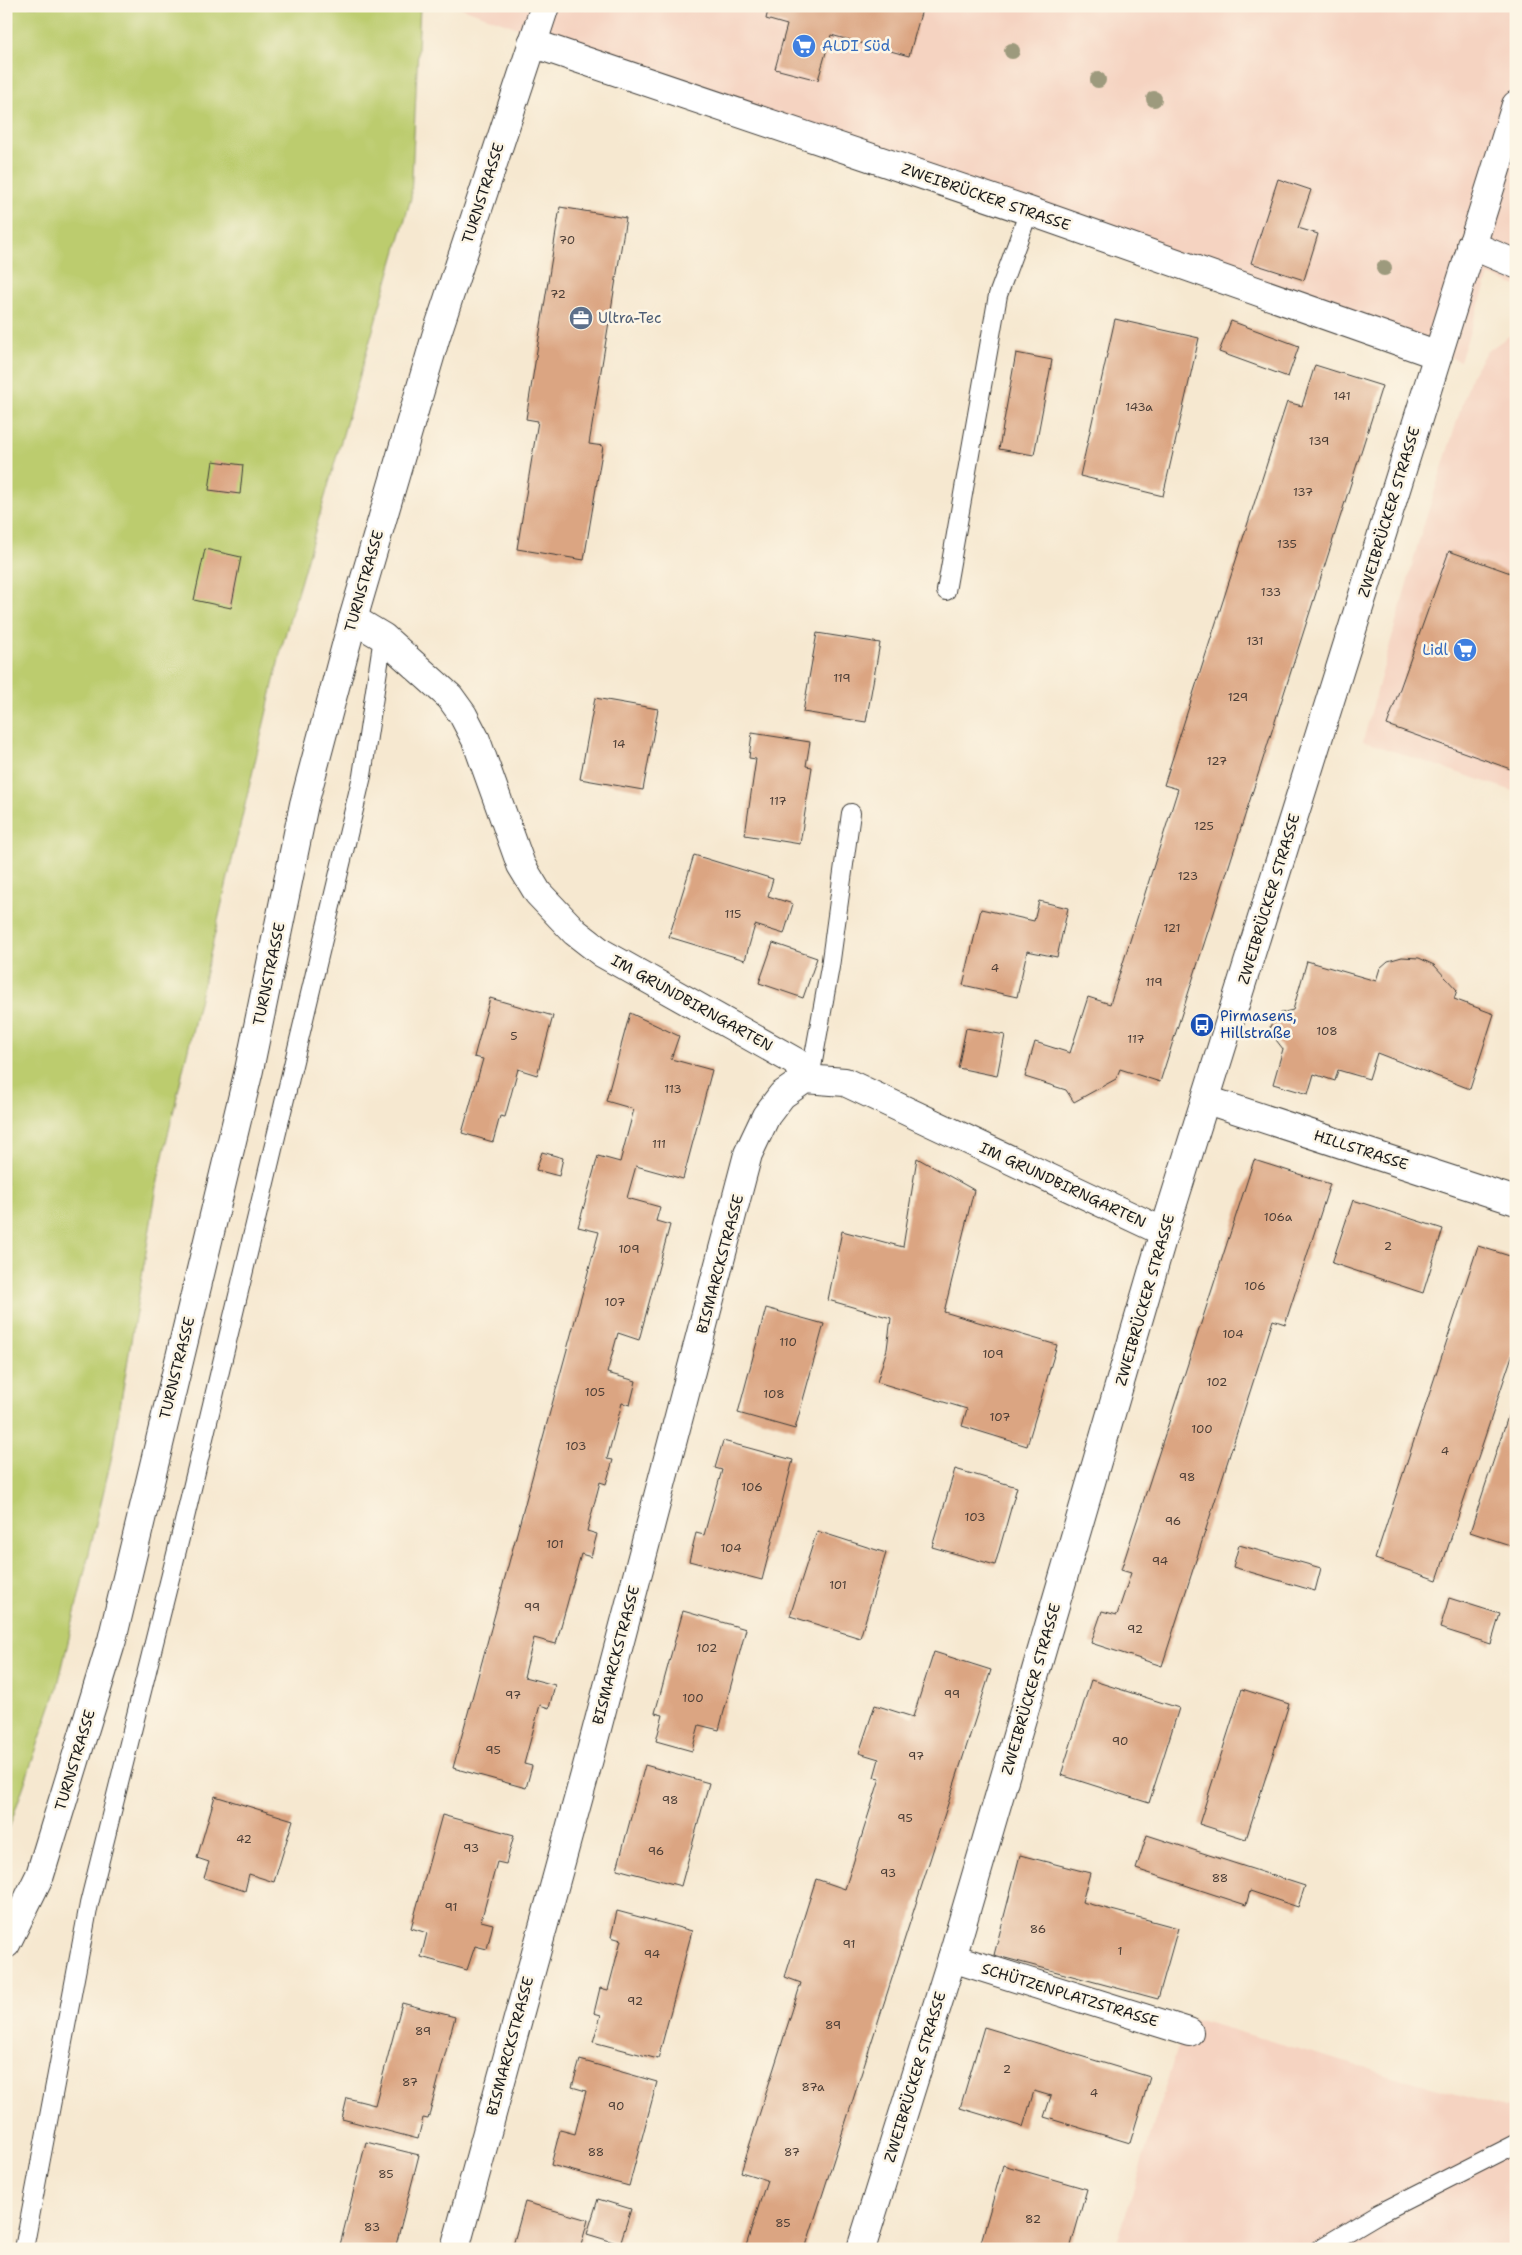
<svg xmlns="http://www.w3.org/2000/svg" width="1522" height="2255" font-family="'Shantell Sans',sans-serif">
  <rect width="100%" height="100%" fill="#fcf5e5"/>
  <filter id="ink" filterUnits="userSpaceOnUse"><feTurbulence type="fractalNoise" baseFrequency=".02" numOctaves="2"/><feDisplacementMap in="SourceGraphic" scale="10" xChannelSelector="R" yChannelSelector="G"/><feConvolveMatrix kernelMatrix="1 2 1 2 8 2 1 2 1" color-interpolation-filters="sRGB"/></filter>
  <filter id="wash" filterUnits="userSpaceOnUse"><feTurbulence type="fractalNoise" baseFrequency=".0096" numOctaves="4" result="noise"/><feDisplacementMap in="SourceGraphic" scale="20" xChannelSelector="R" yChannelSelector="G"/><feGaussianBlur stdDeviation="1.12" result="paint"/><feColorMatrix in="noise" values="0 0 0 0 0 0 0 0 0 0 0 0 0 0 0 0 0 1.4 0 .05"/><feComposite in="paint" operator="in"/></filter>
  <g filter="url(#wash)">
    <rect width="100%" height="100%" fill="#f6e8d0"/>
    <path fill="#f5d3c1" d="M456 6H1516V286L1489 275 1460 361Z
      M1516 333V792L1363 741 1419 540 1472 374 1486 352 1509 336Z
      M1187 2017 1505 2108 1516 2102V2249H1115Z"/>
    <path fill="#bccc6e" stroke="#6c7445" d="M6 6H420L411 198 282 646 160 1169 111 1460 57 1689 6 1837Z"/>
    <g id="blocks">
      <path fill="#dba582" d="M769 6H923L909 56 831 35 818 80 775 69 787 25 766 19Z
        M1278 179 1311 190 1298 228 1318 234 1304 280 1251 263Z
        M560 207 626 218 589 444 603 446 584 560 517 549 538 421 526 419Z
        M1115 319 1199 338 1163 496 1080 476Z
        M1231 321 1299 346 1288 377 1219 352Z
        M1016 353 1052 360 1034 455 999 449Z
        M1315 365 1382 386 1160 1082 1120 1069 1116 1079 1074 1102 1066 1090 1025 1077 1035 1042 1070 1053 1088 997 1110 1004 1178 789 1164 785 1270 454 1287 402 1302 406Z
        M213 461 243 465 240 494 209 490Z
        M205 549 241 557 231 608 194 600Z
        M1449 551 1516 575V771L1387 725Z
        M817 633 880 643 866 722 803 712Z
        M595 698 658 709 643 790 580 779Z
        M752 733 810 742 806 766 812 767 800 844 745 835 756 759 749 758Z
        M694 855 773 879 768 896 793 904 784 934 755 925 745 960 669 937Z
        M1039 901 1068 908 1057 957 1027 951 1017 997 963 985 981 909 1034 921Z
        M773 943 817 958 803 998 759 983Z
        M1402 957 1419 958 1434 965 1457 990 1454 999 1494 1014 1470 1089 1377 1053 1369 1079 1338 1070 1335 1081 1314 1074 1308 1094 1273 1084 1283 1049 1273 1036 1270 1027 1273 1020 1281 1013 1293 1010 1307 961 1376 981 1380 968 1388 961Z
        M490 998 553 1016 537 1075 518 1069 505 1117 500 1116 493 1142 462 1133 483 1059 474 1057Z
        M630 1013 679 1036 671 1059 712 1070 683 1179 636 1166 627 1198 660 1207 656 1221 670 1225 639 1340 618 1333 607 1373 636 1381 630 1405 622 1403 607 1459 613 1460 606 1484 600 1482 587 1531 597 1534 591 1557 581 1554 556 1644 534 1638 529 1657 524 1677 555 1685 549 1708 540 1705 524 1764 532 1766 526 1788 453 1768 599 1232 578 1227 598 1156 620 1162 634 1109 606 1101Z
        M966 1028 1005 1035 997 1076 958 1068Z
        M542 1152 563 1158 559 1176 536 1170Z
        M917 1158 974 1190 944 1312 1057 1345 1027 1446 962 1426 967 1409 877 1382 887 1349 891 1318 828 1300 842 1231 903 1247Z
        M1254 1160 1330 1184 1285 1324 1273 1320 1162 1666 1091 1643 1102 1611 1117 1615 1131 1573 1121 1570Z
        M1353 1200 1443 1229 1423 1293 1332 1263Z
        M1478 1246 1516 1258V1344L1437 1580 1375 1559Z
        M766 1308 824 1324 795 1429 738 1413Z
        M1515 1395H1516V1547L1470 1532Z
        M723 1441 793 1460 762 1580 689 1561 696 1533 704 1535 722 1470 715 1468Z
        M955 1469 1017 1487 995 1565 932 1547Z
        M817 1531 886 1553 860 1638 790 1616Z
        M1239 1545 1321 1568 1315 1591 1233 1567Z
        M1449 1598 1500 1614 1491 1644 1440 1628Z
        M683 1611 746 1629 719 1730 699 1725 692 1751 656 1741 663 1715 655 1713Z
        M934 1652 991 1670 805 2249H745L767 2180 741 2172 801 1983 785 1977 816 1879 845 1889 880 1778 874 1777 879 1759 859 1753 875 1705 913 1717Z
        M1091 1680 1179 1708 1149 1803 1061 1775Z
        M1242 1689 1289 1704 1246 1839 1199 1824Z
        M645 1765 709 1783 681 1886 617 1869Z
        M215 1796 293 1820 274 1882 249 1874 245 1891 204 1878 209 1862 197 1858Z
        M442 1815 514 1835 506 1864 497 1862 481 1921 493 1924 487 1949 475 1946 467 1970 421 1957 427 1933 411 1928Z
        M1147 1835 1305 1886 1298 1907 1250 1891 1246 1905 1136 1869Z
        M1020 1855 1090 1873 1082 1902 1178 1928 1158 1999 994 1955Z
        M617 1911 692 1931 658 2059 593 2042 601 2015 594 2013 600 1988 608 1990 621 1940 611 1937Z
        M402 2003 455 2017 428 2119 423 2118 418 2139 342 2119 347 2098 375 2105Z
        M984 2027 1150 2077 1130 2143 1044 2117 1051 2096 1034 2091 1023 2127 960 2108Z
        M580 2060 657 2082 629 2186 551 2165 560 2130 575 2134 586 2091 572 2087Z
        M366 2142 419 2155 395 2249H339Z
        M1003 2165 1087 2189 1070 2249H979Z
        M598 2199 631 2209 620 2244 587 2234Z
        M525 2202 588 2220 580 2249H512Z"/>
    </g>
  </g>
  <g filter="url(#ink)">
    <use href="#blocks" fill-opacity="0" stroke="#3d3b37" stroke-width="1"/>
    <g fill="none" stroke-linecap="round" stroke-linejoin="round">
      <g stroke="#3d3b37" stroke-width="20">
        <path id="lane" d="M946 591 998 295 1029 211
          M805 1079 812 1067 830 967 851 813
          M24 2249 89 1904 183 1526 362 776 383 637
          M1319 2249 1378 2214 1516 2144"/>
      </g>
      <g stroke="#3d3b37" stroke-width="30">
        <path id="street" d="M532 43 1029 211 1438 355
          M1471 245 1516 264
          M353 619 383 637 450 697 463 715 476 740 521 865 538 893 575 932 602 953 796 1062 805 1079
          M805 1079 845 1082 1164 1232
          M1207 1100 1516 1201
          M952 1958 1189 2032
          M455 2249 585 1774 748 1154 766 1116 782 1095 805 1079"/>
      </g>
      <g stroke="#3d3b37" stroke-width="30">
        <path id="secondary" d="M6 1944 40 1875 112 1640 249 1070 304 804 353 619 436 336 545 6
          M861 2249 952 1958 1164 1232 1516 105"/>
      </g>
      <use href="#lane" stroke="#fff" stroke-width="18"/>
      <use href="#street" stroke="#fff" stroke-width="28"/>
      <use href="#secondary" stroke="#fff" stroke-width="28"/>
    </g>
    <g fill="#9d9a7d">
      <circle cx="1012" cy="51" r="8"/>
      <circle cx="1098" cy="80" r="8"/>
      <circle cx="1154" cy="99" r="8"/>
      <circle cx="1384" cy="268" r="8"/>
    </g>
  </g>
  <defs>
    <g id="supermarket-disc" transform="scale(1.25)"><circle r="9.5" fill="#3f7fe0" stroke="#fcf5e5"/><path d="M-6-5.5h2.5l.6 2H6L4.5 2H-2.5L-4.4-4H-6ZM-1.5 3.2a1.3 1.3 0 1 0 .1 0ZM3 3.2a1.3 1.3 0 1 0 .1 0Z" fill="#fff"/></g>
    <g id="office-disc" transform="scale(1.25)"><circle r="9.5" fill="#5c6f8a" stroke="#fcf5e5"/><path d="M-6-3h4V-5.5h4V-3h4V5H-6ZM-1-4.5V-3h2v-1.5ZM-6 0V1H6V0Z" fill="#fff"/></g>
    <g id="bus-disc" transform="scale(1.25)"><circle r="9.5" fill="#1a4fb4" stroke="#fcf5e5"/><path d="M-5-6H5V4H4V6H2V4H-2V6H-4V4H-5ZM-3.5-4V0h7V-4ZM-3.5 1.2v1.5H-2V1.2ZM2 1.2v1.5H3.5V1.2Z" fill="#fff"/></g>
  </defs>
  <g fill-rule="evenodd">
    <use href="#supermarket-disc" x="804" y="46"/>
    <use href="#office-disc" x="581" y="318"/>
    <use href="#supermarket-disc" x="1465" y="650"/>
    <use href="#bus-disc" x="1202" y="1025"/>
  </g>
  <g text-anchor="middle" stroke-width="5" stroke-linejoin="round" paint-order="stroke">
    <g font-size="12" fill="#4c3e36">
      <text x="567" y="244">70</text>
      <text x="558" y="298">72</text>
      <text x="1342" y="400">141</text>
      <text x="1139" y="411">143a</text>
      <text x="1319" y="445">139</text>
      <text x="1303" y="496">137</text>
      <text x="1287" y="548">135</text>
      <text x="1271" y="596">133</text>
      <text x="1255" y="645">131</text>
      <text x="842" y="682">119</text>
      <text x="1238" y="701">129</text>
      <text x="619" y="748">14</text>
      <text x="1217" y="765">127</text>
      <text x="778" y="805">117</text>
      <text x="1204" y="830">125</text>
      <text x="1188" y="880">123</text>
      <text x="733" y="918">115</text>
      <text x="1172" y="932">121</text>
      <text x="995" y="972">4</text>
      <text x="1154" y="986">119</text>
      <text x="1327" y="1035">108</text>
      <text x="514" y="1040">5</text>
      <text x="1136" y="1043">117</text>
      <text x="673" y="1093">113</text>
      <text x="659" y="1148">111</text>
      <text x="1278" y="1221">106a</text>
      <text x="1388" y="1250">2</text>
      <text x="629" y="1253">109</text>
      <text x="1255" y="1290">106</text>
      <text x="615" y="1306">107</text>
      <text x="1233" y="1338">104</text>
      <text x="788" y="1346">110</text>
      <text x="993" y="1358">109</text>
      <text x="1217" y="1386">102</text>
      <text x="595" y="1396">105</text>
      <text x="774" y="1398">108</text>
      <text x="1000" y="1421">107</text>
      <text x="1202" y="1433">100</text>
      <text x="576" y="1450">103</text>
      <text x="1445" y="1455">4</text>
      <text x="1187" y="1481">98</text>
      <text x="752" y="1491">106</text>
      <text x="975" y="1521">103</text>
      <text x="1173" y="1525">96</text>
      <text x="555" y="1548">101</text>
      <text x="731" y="1552">104</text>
      <text x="1160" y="1565">94</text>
      <text x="838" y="1589">101</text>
      <text x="532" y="1611">99</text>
      <text x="1135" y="1633">92</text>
      <text x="707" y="1652">102</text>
      <text x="952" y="1698">99</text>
      <text x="513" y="1699">97</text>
      <text x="693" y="1702">100</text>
      <text x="1120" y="1745">90</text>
      <text x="493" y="1754">95</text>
      <text x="916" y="1760">97</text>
      <text x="670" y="1804">98</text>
      <text x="905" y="1822">95</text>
      <text x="244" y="1843">42</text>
      <text x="471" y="1852">93</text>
      <text x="656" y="1855">96</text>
      <text x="888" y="1877">93</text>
      <text x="1220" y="1882">88</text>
      <text x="451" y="1911">91</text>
      <text x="1038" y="1933">86</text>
      <text x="849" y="1948">91</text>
      <text x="1120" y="1955">1</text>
      <text x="652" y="1958">94</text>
      <text x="635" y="2005">92</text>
      <text x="833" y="2029">89</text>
      <text x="423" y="2035">89</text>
      <text x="1007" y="2073">2</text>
      <text x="410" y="2086">87</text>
      <text x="813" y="2091">87a</text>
      <text x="1094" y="2097">4</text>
      <text x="616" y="2110">90</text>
      <text x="596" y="2156">88</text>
      <text x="792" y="2156">87</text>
      <text x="386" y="2178">85</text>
      <text x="1033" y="2223">82</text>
      <text x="783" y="2227">85</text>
      <text x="372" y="2231">83</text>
    </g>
    <g font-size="15" fill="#366cbe" stroke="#fcf5e5" text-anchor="start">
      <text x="822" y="51">ALDI Süd</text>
      <text x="1448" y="655" text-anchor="end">Lidl</text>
    </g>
    <g font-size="15" fill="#1c1c1c" stroke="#fcf5e5">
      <text transform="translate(483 193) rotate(-72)" y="5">TURNSTRASSE</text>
      <text transform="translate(986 197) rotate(19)" y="5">ZWEIBRÜCKER STRASSE</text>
      <text transform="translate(1389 512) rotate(-73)" y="5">ZWEIBRÜCKER STRASSE</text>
      <text transform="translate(364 581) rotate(-74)" y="5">TURNSTRASSE</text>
      <text transform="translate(1269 899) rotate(-73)" y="5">ZWEIBRÜCKER STRASSE</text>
      <text transform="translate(269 974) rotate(-78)" y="5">TURNSTRASSE</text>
      <text transform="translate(692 1003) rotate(29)" y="5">IM GRUNDBIRNGARTEN</text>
      <text transform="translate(1361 1150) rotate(18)" y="5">HILLSTRASSE</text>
      <text transform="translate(1063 1185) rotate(25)" y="5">IM GRUNDBIRNGARTEN</text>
      <text transform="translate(720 1264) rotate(-75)" y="5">BISMARCKSTRASSE</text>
      <text transform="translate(1145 1300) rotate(-74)" y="5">ZWEIBRÜCKER STRASSE</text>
      <text transform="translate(177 1368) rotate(-76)" y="5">TURNSTRASSE</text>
      <text transform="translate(616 1655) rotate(-75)" y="5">BISMARCKSTRASSE</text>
      <text transform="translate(1031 1689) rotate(-74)" y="5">ZWEIBRÜCKER STRASSE</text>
      <text transform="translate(75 1760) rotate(-73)" y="5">TURNSTRASSE</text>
      <text transform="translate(1070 1995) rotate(17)" y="5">SCHÜTZENPLATZSTRASSE</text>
      <text transform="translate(510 2046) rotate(-75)" y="5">BISMARCKSTRASSE</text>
      <text transform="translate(915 2077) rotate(-73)" y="5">ZWEIBRÜCKER STRASSE</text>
    </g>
    <g font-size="15" fill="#4e5e75" stroke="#fcf5e5" text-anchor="start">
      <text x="598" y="323">Ultra-Tec</text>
    </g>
    <g font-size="15" fill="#164399" stroke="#fcf5e5" text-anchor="start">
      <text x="1220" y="1021">Pirmasens,<tspan x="1220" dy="17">Hillstraße</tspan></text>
    </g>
  </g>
  <rect width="1522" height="2255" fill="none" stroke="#fcf5e5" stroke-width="25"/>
</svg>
